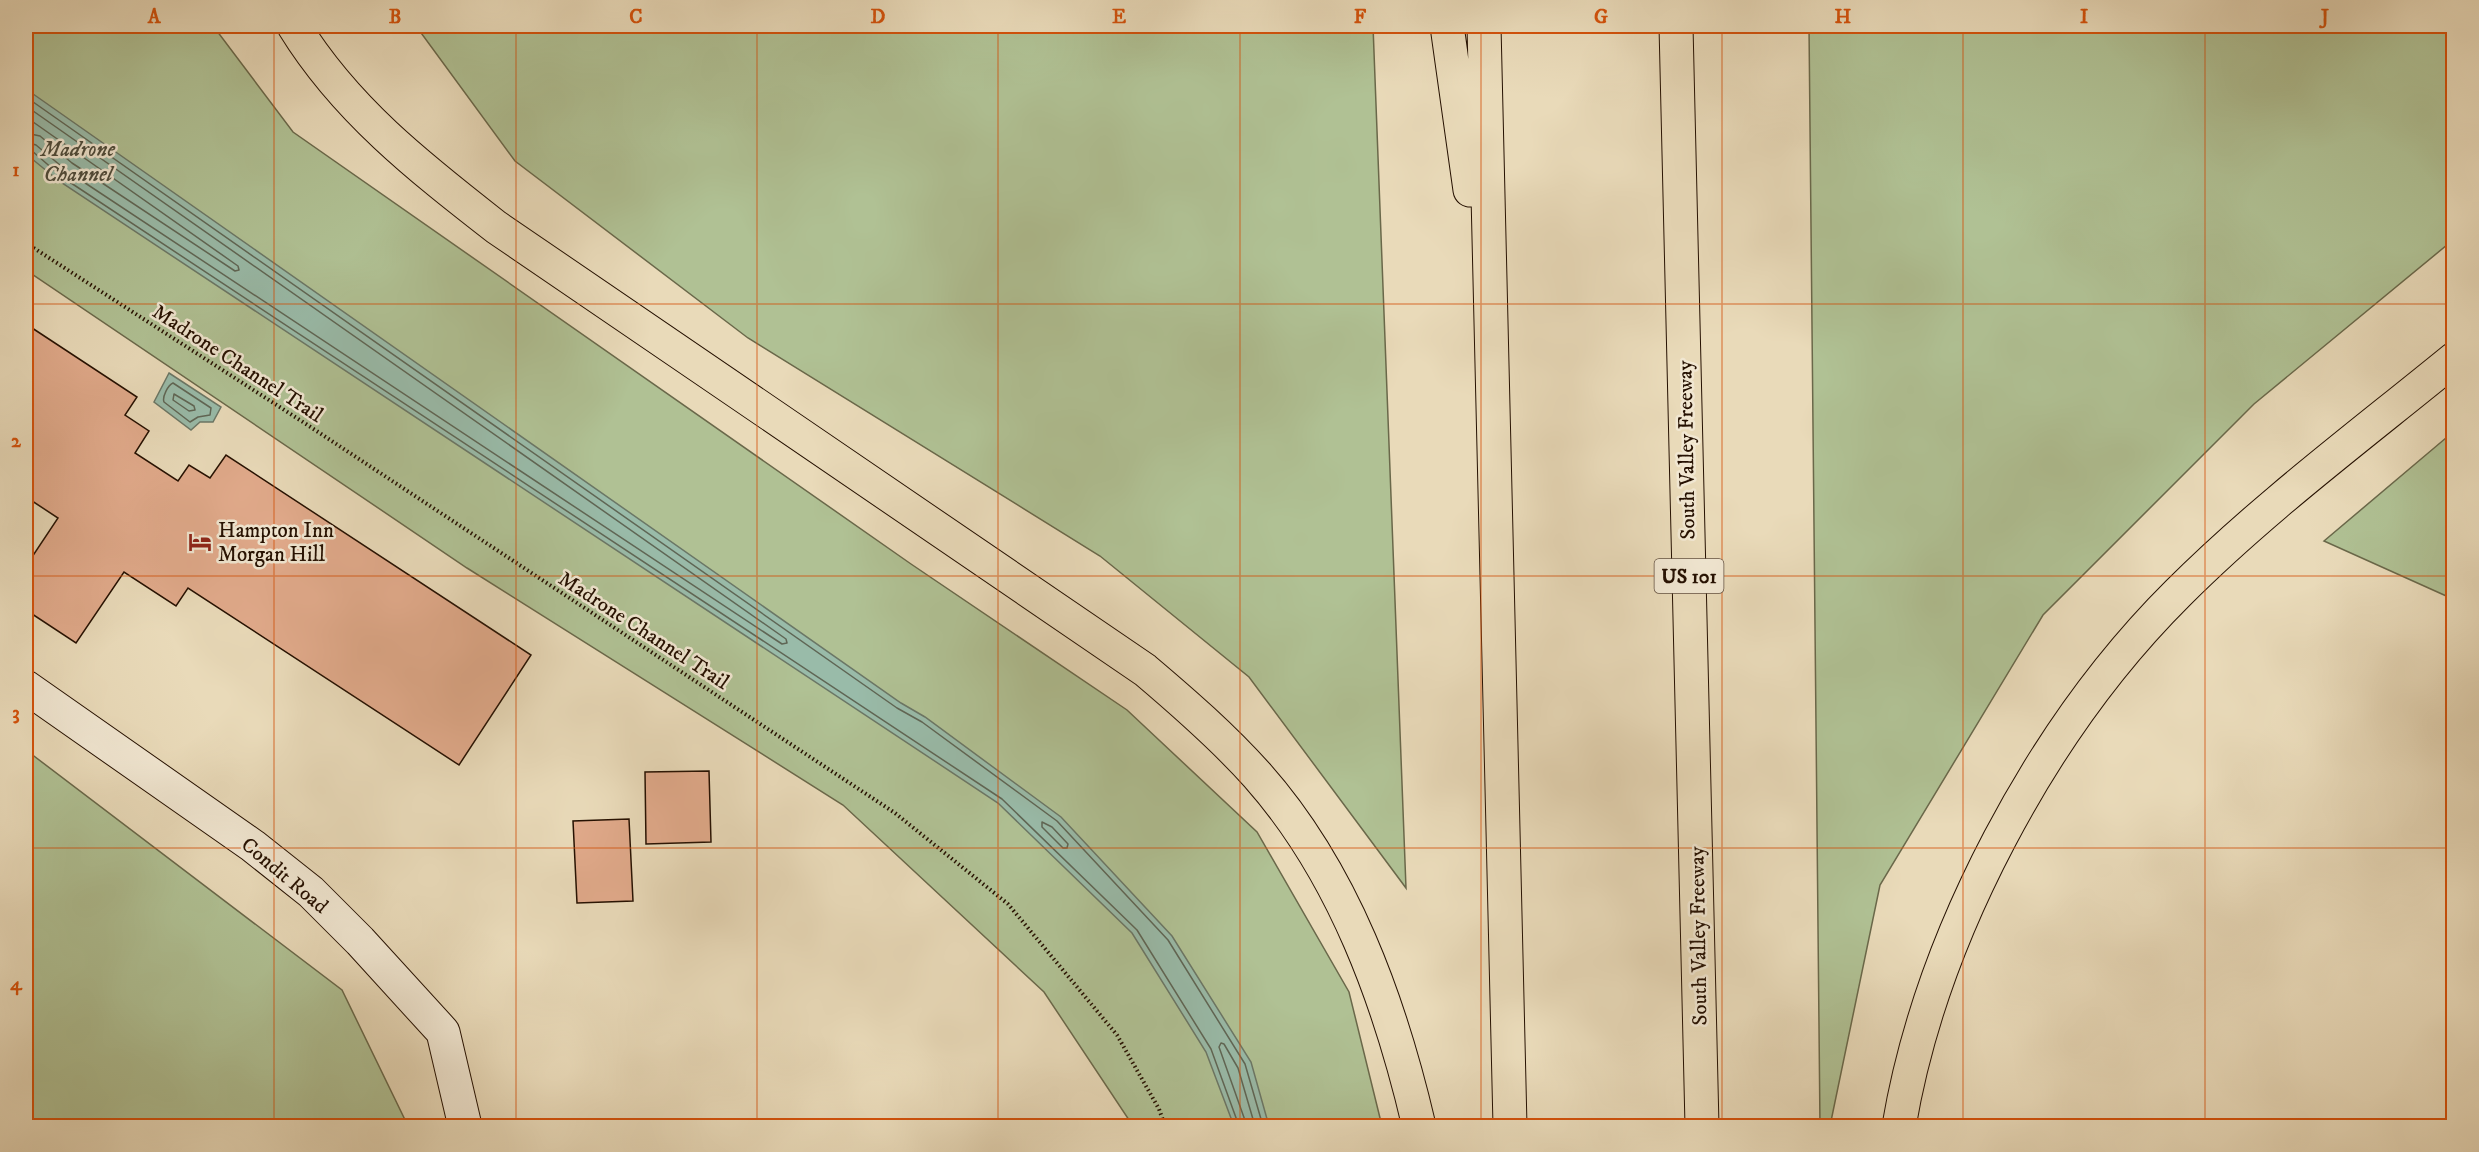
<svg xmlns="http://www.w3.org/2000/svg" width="2479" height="1152" font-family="'IM FELL DW Pica',serif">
  <rect width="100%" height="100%" fill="#e9dab9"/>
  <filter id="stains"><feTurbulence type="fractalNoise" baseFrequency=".00333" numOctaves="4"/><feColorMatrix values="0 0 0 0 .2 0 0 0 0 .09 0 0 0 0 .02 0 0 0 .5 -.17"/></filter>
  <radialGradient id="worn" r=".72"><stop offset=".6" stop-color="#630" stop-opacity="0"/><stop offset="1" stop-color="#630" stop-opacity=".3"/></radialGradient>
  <path fill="#b0c194" stroke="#6a684a" stroke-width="1.5" d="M416 26H1373L1406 888 1249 677 1100 556 748 338 515 161Z
    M1809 26H2454L2453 240 2254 404 2043 615 1880 885 1830 1126H1820Z
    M26 31H217L293 132 911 564 1127 710 1257 832 1349 992 1382 1126H1133L1044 992 843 805 467 568 26 270Z
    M2453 432V599L2324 541Z
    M26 750 342 990 408 1126H26Z"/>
  <path fill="#99bba9" stroke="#6b7766" stroke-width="1.5" d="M26 89 901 703 925 717 1061 817 1172 936 1251 1062 1269 1126H1234L1206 1052 1132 933 998 803 59 181 26 154Z
    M169 373 221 407 213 422H200L191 430 154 402Z"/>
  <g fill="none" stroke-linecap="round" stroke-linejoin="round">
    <path stroke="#5f6655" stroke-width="1.5" d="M26 97 897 708 922 722 1057 821 1168 940 1245 1064 1263 1126
      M26 106 786 639 787 643 782 644 67 171 36 145 26 142
      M26 117 238 266 239 270 235 271 72 163 40 136 26 133
      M26 149 31 150 62 177 1002 799 1137 930 1211 1049 1239 1126
      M173 383 211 408 210 415 198 417 190 422 164 402C162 397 168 385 173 383Z
      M174 394 194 406 195 410 189 411 173 400Z
      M1042 822 1052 827 1068 844 1067 848H1063L1042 827Z
      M1247 1126 1219 1047 1221 1043 1224 1044 1238 1068 1255 1126"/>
  </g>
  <path fill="#e1aa8b" stroke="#251001" stroke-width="1.5" d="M26 324 137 397 125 415 149 431 135 453 178 481 189 465 210 478 226 455 531 655 459 765 188 588 176 606 124 572 76 643 26 610V566L58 518 26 497Z
    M709 771 711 842 646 844 645 772Z
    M629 819 633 901 577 903 573 821Z"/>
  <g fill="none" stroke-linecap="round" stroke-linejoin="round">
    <g stroke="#251001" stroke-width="35">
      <path id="secondary" d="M26 687 253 846 311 892 360 941 443 1032 465 1126"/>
    </g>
    <g stroke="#251001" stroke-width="35">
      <path id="highway" d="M294 26C345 109 419 167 496 227L1145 670C1184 703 1223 737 1257 775 1344 873 1390 1002 1419 1126
        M1447 26 1470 190
        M1484 26 1510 1126
        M1676 26 1702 1126
        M1899 1126C1931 937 2042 728 2178 593 2263 508 2361 435 2454 359"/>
    </g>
    <path stroke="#251001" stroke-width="4" stroke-dasharray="1.5 3" stroke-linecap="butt" d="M26 243 306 424 895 813 1008 904 1117 1035 1159 1109 1165 1126"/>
    <use href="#secondary" stroke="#f1e7d2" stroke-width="33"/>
    <use href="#highway" stroke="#e9dab9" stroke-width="33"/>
  </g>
  <path fill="none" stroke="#d4520b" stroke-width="1.5" stroke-opacity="0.55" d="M274 26V1126M516 26V1126M757 26V1126M998 26V1126M1240 26V1126M1481 26V1126M1722 26V1126M1963 26V1126M2205 26V1126M26 304H2454M26 576H2454M26 848H2454"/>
  <defs>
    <g id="hotel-bare" transform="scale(1.8)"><path d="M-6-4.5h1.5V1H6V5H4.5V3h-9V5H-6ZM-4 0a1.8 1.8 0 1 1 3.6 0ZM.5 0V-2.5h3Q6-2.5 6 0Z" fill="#8f2418" stroke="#f1e7d2" stroke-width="2.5" paint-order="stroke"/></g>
  </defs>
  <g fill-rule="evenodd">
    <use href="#hotel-bare" x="200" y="542"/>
  </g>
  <g text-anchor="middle" stroke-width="5" stroke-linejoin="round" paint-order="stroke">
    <rect fill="#f1e7d2" stroke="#625040" stroke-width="1.5" x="1654.5" y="559" width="69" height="34" rx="4.5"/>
    <g font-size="20" font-weight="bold" fill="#251001">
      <text x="1689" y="583">US 101</text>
    </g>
    <g font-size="21" fill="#251001" stroke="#f1e7d2">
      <text transform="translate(238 363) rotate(33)" y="7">Madrone Channel Trail</text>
      <text transform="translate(1686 450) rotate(-91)" y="7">South Valley Freeway</text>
      <text transform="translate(644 630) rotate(33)" y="7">Madrone Channel Trail</text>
      <text transform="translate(285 875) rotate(40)" y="7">Condit Road</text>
      <text transform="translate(1698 936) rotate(-91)" y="7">South Valley Freeway</text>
    </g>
    <g font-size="21" fill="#251001" stroke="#f1e7d2" text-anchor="start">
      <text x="218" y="537">Hampton Inn<tspan x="218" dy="24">Morgan Hill</tspan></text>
    </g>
    <g font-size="22" font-style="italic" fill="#4e4c3c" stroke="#f1e7d2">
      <text x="78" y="156">Madrone<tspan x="78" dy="25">Channel</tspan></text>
    </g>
  </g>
  <rect width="2479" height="1152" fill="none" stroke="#e9dab9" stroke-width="66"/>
  <rect x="33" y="33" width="2413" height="1086" fill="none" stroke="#d4520b" stroke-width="2"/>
  <g font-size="20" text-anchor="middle" font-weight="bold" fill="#d4520b">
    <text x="154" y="23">A</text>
    <text x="395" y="23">B</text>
    <text x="636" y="23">C</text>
    <text x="878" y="23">D</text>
    <text x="1119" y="23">E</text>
    <text x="1360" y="23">F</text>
    <text x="1601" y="23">G</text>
    <text x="1843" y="23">H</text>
    <text x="2084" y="23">I</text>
    <text x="2325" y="23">J</text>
    <text x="16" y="176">1</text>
    <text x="16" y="447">2</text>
    <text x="16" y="719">3</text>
    <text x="16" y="990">4</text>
  </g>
  <rect width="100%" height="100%" filter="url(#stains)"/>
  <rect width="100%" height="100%" fill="url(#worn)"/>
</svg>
